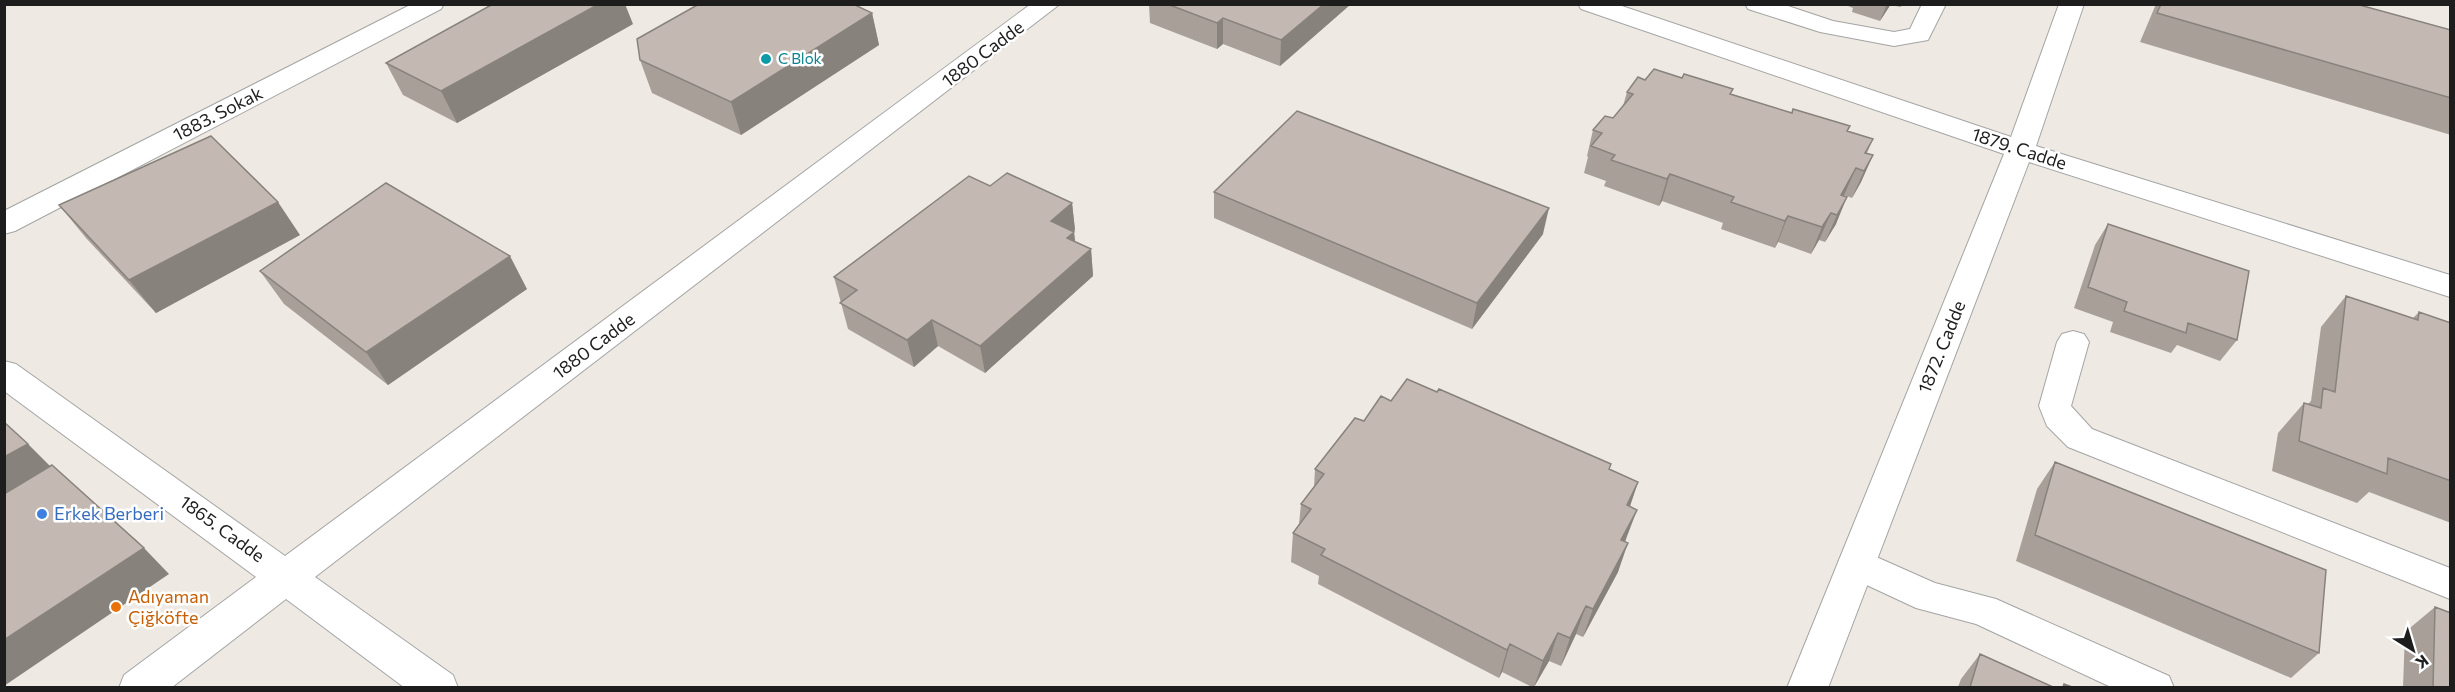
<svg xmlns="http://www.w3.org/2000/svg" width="2455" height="692" font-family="Commissioner,sans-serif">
  <rect width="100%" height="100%" fill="#eeeae3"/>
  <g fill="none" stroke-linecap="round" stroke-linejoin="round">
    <g stroke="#a4a4a4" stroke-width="2">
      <path id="service" d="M1745 4H1782L1833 21 1894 32 1910 29 1922 4H1946L1928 40 1894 46 1820 32 1748 9Z
        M2073 331 2084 334 2089 342 2071 406 2092 429 2450 568V599L2068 447 2047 426 2039 406 2057 342 2062 334Z
        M1856 548 1935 583 1996 599 2169 676 2174 688H2113L1976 624 1916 608 1843 574 1838 563 1843 552Z"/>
    </g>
    <g stroke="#a4a4a4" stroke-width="2">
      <path id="minor" d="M412 4H444L441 9 15 231 4 234V211Z
        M1031 4H1060L315 577 453 675 458 688H405L286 599 171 688H119L124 675 256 577 4 391V361L16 364 285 556Z
        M1578 4H1616L2011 137 2059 4H2084L2036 146 2450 275V297L2029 162 1828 688H1787L2004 154 1581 9Z"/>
    </g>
    <use href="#service" fill="#fff" fill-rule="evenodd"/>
    <use href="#minor" fill="#fff" fill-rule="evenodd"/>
  </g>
  <path fill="#a89f99" d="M1149 4H1351L1280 66 1223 44 1217 49 1150 23Z
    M1843 4H1902L1901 7 1890 5 1880 21 1852 12 1853 8Z
    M2156 4H2356L2451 30V135L2140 42Z
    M872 13 879 45 741 135 652 93 640 60Z
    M633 24 457 123 403 95 386 63Z
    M1645 80 1732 94 1873 139 1867 153 1873 155 1861 182 1852 198 1844 195 1836 224 1825 242 1819 240 1811 254 1778 242 1775 248 1721 229 1723 223 1662 201 1659 206 1604 186 1606 181 1584 173 1588 157 1587 156 1593 130 1613 118 1623 106 1627 92Z
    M1214 192 1543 234 1472 329 1214 218Z
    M1072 203 1075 230 1073 231 1074 232 1075 242 1091 249 1093 276 985 373 938 346 914 367 848 329 834 277Z
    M59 205 300 235 156 313 86 238Z
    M2108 224 2237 340 2220 361 2177 345 2171 353 2110 332 2113 322 2074 308 2095 245Z
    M260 271 527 289 388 385 284 304Z
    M2346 296 2413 318 2419 312 2451 323V523L2369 492 2357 503 2272 471 2278 433 2304 403 2308 404 2311 401 2321 327Z
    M1364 421 1611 464 1609 470 1638 482 1630 506 1626 539 1618 572 1583 637 1576 634 1561 666 1549 661 1534 687H1532L1502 672 1499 678 1318 584 1319 576 1291 562 1293 533 1299 524 1301 504 1314 487 1315 469Z
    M2055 462 2319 653 2291 678 2016 561 2037 489Z
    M2435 607 2451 687H2403L2405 632Z
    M1980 654 2053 687H1958L1961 679Z"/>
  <path fill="#88827d" d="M599 4H625L633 24 457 123 441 91Z
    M1324 4H1351L1280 66 1281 40Z
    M1887 4H1891L1880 21Z
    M872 13 879 45 741 135 731 102Z
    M1223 18V44L1217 49V23Z
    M1873 155 1861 182 1852 198 1864 171Z
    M1856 168 1844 195 1833 214 1841 195Z
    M1670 174 1662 201 1659 206 1667 179Z
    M1847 197 1836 224 1825 242 1837 215Z
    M278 202 300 235 156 313 129 280Z
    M1072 203 1075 230 1055 247 1051 221Z
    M1549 208 1543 234 1472 329 1477 303Z
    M1831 213 1819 240 1811 254 1822 227Z
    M1788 216 1778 242 1775 248 1785 221Z
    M1074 232 1077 258 1067 238Z
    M1091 249 1093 276 985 373 980 346Z
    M510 256 527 289 388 385 366 352Z
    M932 320 938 346 914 367 907 340Z
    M28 444 54 470 4 500V457Z
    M1638 482 1628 512 1627 505Z
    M1637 510 1626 539 1611 569 1621 540Z
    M1628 543 1618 572 1583 637 1593 609Z
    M144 548 169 574 4 686V640Z
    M1586 606 1576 634 1561 666 1570 638Z
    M1558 633 1549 661 1534 687 1543 661Z
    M1510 644 1502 672 1499 678 1507 650Z"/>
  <path fill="#c3b9b2" stroke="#88827d" stroke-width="1.5" d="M493 4H599L441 91 386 63Z
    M699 4H853L872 13 731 102 640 60 637 39Z
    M1167 4H1324L1281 40 1223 18 1217 23Z
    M2161 4H2356L2451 30V98L2157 13Z
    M1654 69 1682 78 1684 74 1733 89 1730 94 1792 113 1793 109 1850 126 1847 131 1873 139 1865 153 1873 155 1864 171 1856 168 1841 195 1847 197 1837 215 1831 213 1822 227 1788 216 1785 221 1731 202 1734 197 1670 174 1667 179 1611 160 1615 155 1591 146 1602 133 1593 130 1605 116 1613 118 1633 94 1627 92 1638 77 1645 80Z
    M1297 111 1549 208 1477 303 1214 192Z
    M211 136 278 202 129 280 59 205Z
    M1007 173 1072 203 1051 221 1074 232 1067 238 1091 249 980 346 932 320 907 340 840 303 857 290 834 277 969 176 990 186Z
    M386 183 510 256 366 352 260 271Z
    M2108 224 2249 271 2237 340 2188 323 2186 333 2124 311 2127 302 2088 287Z
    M2346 296 2418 320 2419 312 2451 323V481L2388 458 2387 474 2299 441 2304 403 2321 408 2323 388 2335 392Z
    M1407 379 1437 392 1439 389 1611 464 1609 469 1638 482 1627 505 1637 510 1621 540 1628 543 1593 609 1586 606 1570 638 1558 633 1543 661 1510 644 1507 650 1321 555 1325 549 1293 533 1311 509 1301 504 1324 474 1315 469 1355 418 1364 421 1381 396 1391 401Z
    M4 422 28 444 4 457Z
    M2055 462 2326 570 2319 653 2035 535Z
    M52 465 144 548 4 640V494Z
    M2435 607 2451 613V687H2433Z
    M1980 654 2053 687H1970Z
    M2064 684 2072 687H2063Z"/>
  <circle fill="#0f9aa8" stroke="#fff" stroke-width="2" cx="766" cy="59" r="6"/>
  <circle fill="#3f7fe0" stroke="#fff" stroke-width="2" cx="42" cy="514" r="6"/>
  <circle fill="#e8710a" stroke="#fff" stroke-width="2" cx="116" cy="607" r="6"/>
  <g text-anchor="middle" stroke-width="5" stroke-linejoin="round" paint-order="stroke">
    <g font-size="15" fill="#0d838f" stroke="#fff" text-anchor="start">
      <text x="778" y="64">C Blok</text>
    </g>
    <g font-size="18" fill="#1d1d1d" stroke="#fff">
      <text transform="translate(983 54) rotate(-37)" y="6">1880 Cadde</text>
      <text transform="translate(218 114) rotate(-27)" y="6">1883. Sokak</text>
      <text transform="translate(2019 149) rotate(18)" y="6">1879. Cadde</text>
      <text transform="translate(594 346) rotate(-37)" y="6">1880 Cadde</text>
      <text transform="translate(1942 347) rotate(-68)" y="6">1872. Cadde</text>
      <text transform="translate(222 529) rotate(36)" y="6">1865. Cadde</text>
    </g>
    <g font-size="18" fill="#366cbe" stroke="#fff" text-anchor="start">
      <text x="54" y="520">Erkek Berberi</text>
    </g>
    <g font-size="18" fill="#c56008" stroke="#fff" text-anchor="start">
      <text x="128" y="603">Adıyaman<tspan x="128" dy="21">Çiğköfte</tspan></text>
    </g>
  </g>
  <rect width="2455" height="692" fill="none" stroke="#1d1d1d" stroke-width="12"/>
  <g transform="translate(2413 650) rotate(143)" stroke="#ffffff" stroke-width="4.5" paint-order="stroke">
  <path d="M0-4.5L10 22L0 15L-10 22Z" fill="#1d1d1d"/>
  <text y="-9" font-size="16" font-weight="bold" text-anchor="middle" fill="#1d1d1d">K</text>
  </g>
</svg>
